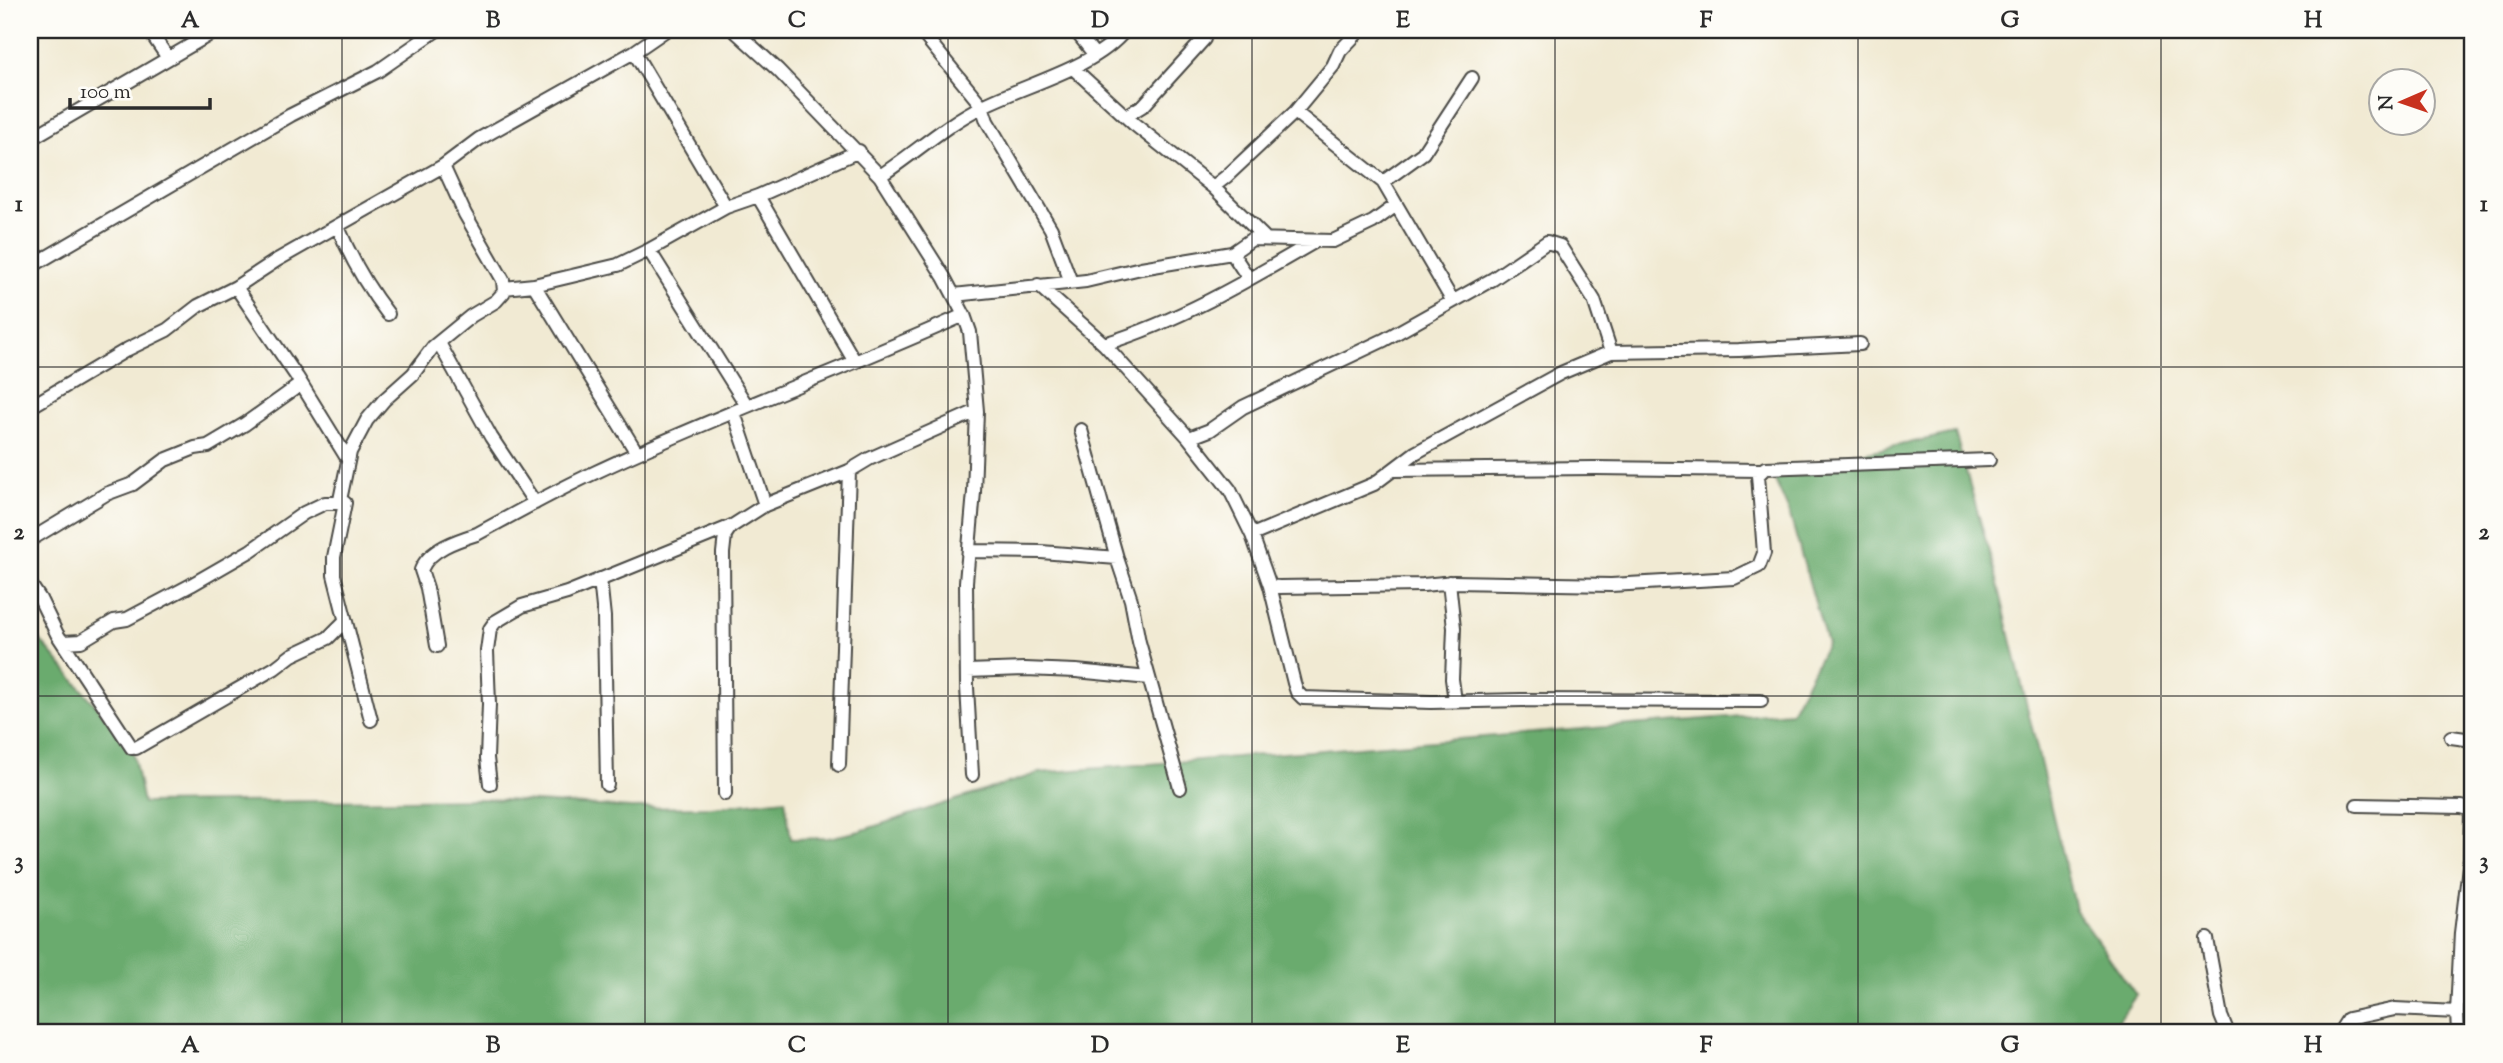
<svg xmlns="http://www.w3.org/2000/svg" width="2503" height="1063" font-family="'Sorts Mill Goudy',serif">
  <rect width="100%" height="100%" fill="#fdfcf7"/>
  <filter id="ink" filterUnits="userSpaceOnUse"><feTurbulence type="fractalNoise" baseFrequency=".0143" numOctaves="2"/><feDisplacementMap in="SourceGraphic" scale="14" xChannelSelector="R" yChannelSelector="G"/><feConvolveMatrix kernelMatrix="1 2 1 2 8 2 1 2 1" color-interpolation-filters="sRGB"/></filter>
  <filter id="wash" filterUnits="userSpaceOnUse"><feTurbulence type="fractalNoise" baseFrequency=".00686" numOctaves="4" result="noise"/><feDisplacementMap in="SourceGraphic" scale="28" xChannelSelector="R" yChannelSelector="G"/><feGaussianBlur stdDeviation="1.57" result="paint"/><feColorMatrix in="noise" values="0 0 0 0 0 0 0 0 0 0 0 0 0 0 0 0 0 1.4 0 .05"/><feComposite in="paint" operator="in"/></filter>
  <g filter="url(#wash)">
    <rect width="100%" height="100%" fill="#f1ead3"/>
    <path fill="#6aab6e" stroke="#4a6b4c" stroke-width="2" d="M1955 433 1997 580 2075 909 2136 995 2110 1033H30V833L38 827 30 808V628L132 748 143 803 487 799 631 808 712 807 785 799 791 839 828 838 860 831 1039 773 1791 712 1827 644 1789 512 1773 476 1845 457Z"/>
  </g>
  <g filter="url(#ink)">
    <g fill="none" stroke-linecap="round" stroke-linejoin="round">
      <g stroke="#494844" stroke-width="16">
        <path id="minor" d="M149 30 168 58
          M734 30 778 70 880 176 944 277 964 315 970 332 977 411 974 492 966 582 967 687 972 775
          M920 30 982 106 987 121 1051 229 1071 282
          M1075 30 1094 54
          M634 52 726 207
          M1073 68 1134 124 1213 187 1227 176 1295 112 1383 182 1452 300
          M1295 112 1333 66 1340 51 1360 30
          M1126 116 1144 105 1204 39
          M30 139 217 30
          M880 176C915 153 946 124 983 106 1026 84 1095 68 1125 30
          M1383 182 1423 153 1472 78
          M1213 187 1265 238
          M758 196 855 362
          M338 227C351 259 367 287 388 314
          M649 250 747 406
          M1232 253 1249 279
          M30 267 291 115 378 71 437 30
          M534 285 637 453
          M1038 285 1104 344 1189 438 1230 490 1252 535 1374 484 1415 453 1561 373 1611 352 1739 350 1860 344
          M236 287 297 377 347 458
          M504 288 534 285 618 265 649 250 726 207 758 196 859 151
          M954 295 1086 281 1141 268 1232 253 1252 239 1333 241 1373 222 1395 206
          M439 343 491 437 535 503
          M1104 344C1179 321 1247 281 1314 242
          M30 407 128 349 167 330 198 306 236 287 277 260 443 166 479 139 634 52 666 30
          M734 413 765 505
          M1189 438 1210 430 1243 407 1384 340 1493 279 1547 242 1560 246 1594 300 1611 352
          M1394 470 1595 468 1761 470
          M345 503 334 557V575L371 720
          M1252 535 1270 586 1279 587 1423 585 1454 582 1611 585 1734 578 1759 566 1764 553 1758 475 1765 468 1989 460
          M30 540 106 494 133 484 165 460 195 448 208 446 245 424 301 384
          M969 551 1041 552 1117 558 1081 430
          M1117 558 1131 600 1139 642 1180 788
          M600 579 604 617 607 785
          M1449 582 1454 628 1452 679 1455 701
          M30 584 40 599 57 634 132 748
          M1270 586 1294 683 1297 692 1303 698 1431 702 1522 700 1761 701
          M63 642 81 641 114 621 127 619 191 585 250 551 304 513 325 503H345L340 500 350 452 367 420 384 400 413 374 433 347 471 316 496 301 504 292 503 280 465 214 443 166
          M437 646 427 588 421 570C429 549 458 540 477 534 516 513 555 491 596 472 716 415 843 370 964 315
          M967 671 1025 669 1076 671 1149 678
          M2451 737 2473 740
          M136 748 275 668 292 655 328 638 345 621
          M839 765 849 471
          M490 784 487 758 489 704 487 651 490 629 495 622 522 606 567 593 732 526 765 505 849 471 869 459 977 411
          M725 794 723 553 725 535 731 526
          M2357 805 2462 807 2471 810 2470 858 2461 933 2457 1012
          M2207 939 2221 1016 2228 1033
          M2339 1033 2348 1019 2395 1009 2457 1012 2458 1033"/>
      </g>
      <use href="#minor" stroke="#fff" stroke-width="12"/>
    </g>
  </g>
  <path fill="none" stroke="#2b2b2b" stroke-width="2" stroke-opacity="0.55" d="M342 30V1033M645 30V1033M948 30V1033M1252 30V1033M1555 30V1033M1858 30V1033M2161 30V1033M30 367H2473M30 696H2473"/>
  <rect width="2503" height="1063" fill="none" stroke="#fdfcf7" stroke-width="77"/>
  <g transform="translate(2402 102) rotate(268)"><circle r="33" fill="#fdfcf7" stroke="#a9a8a5" stroke-width="2"/>
  <path d="M0-5L12 26L0 18L-12 26Z" fill="#c8321e"/>
  <text y="-10" font-size="19" font-weight="bold" text-anchor="middle" fill="#2b2b2b">N</text>
  </g>
  <path d="M70 98v10h140v-10" fill="none" stroke="#2b2b2b" stroke-width="3.5"/>
  <text x="80" y="98" font-size="21" fill="#2b2b2b" stroke="#fdfcf7" stroke-width="5" paint-order="stroke">100 m</text>
  <rect x="38" y="38" width="2426" height="986" fill="none" stroke="#2b2b2b" stroke-width="2.5"/>
  <g font-size="23" text-anchor="middle" font-weight="bold" fill="#2b2b2b">
    <text x="190" y="27">A</text>
    <text x="493" y="27">B</text>
    <text x="797" y="27">C</text>
    <text x="1100" y="27">D</text>
    <text x="1403" y="27">E</text>
    <text x="1706" y="27">F</text>
    <text x="2010" y="27">G</text>
    <text x="2313" y="27">H</text>
    <text x="19" y="211">1</text>
    <text x="2484" y="211">1</text>
    <text x="19" y="539">2</text>
    <text x="2484" y="539">2</text>
    <text x="19" y="868">3</text>
    <text x="2484" y="868">3</text>
    <text x="190" y="1052">A</text>
    <text x="493" y="1052">B</text>
    <text x="797" y="1052">C</text>
    <text x="1100" y="1052">D</text>
    <text x="1403" y="1052">E</text>
    <text x="1706" y="1052">F</text>
    <text x="2010" y="1052">G</text>
    <text x="2313" y="1052">H</text>
  </g>
</svg>
